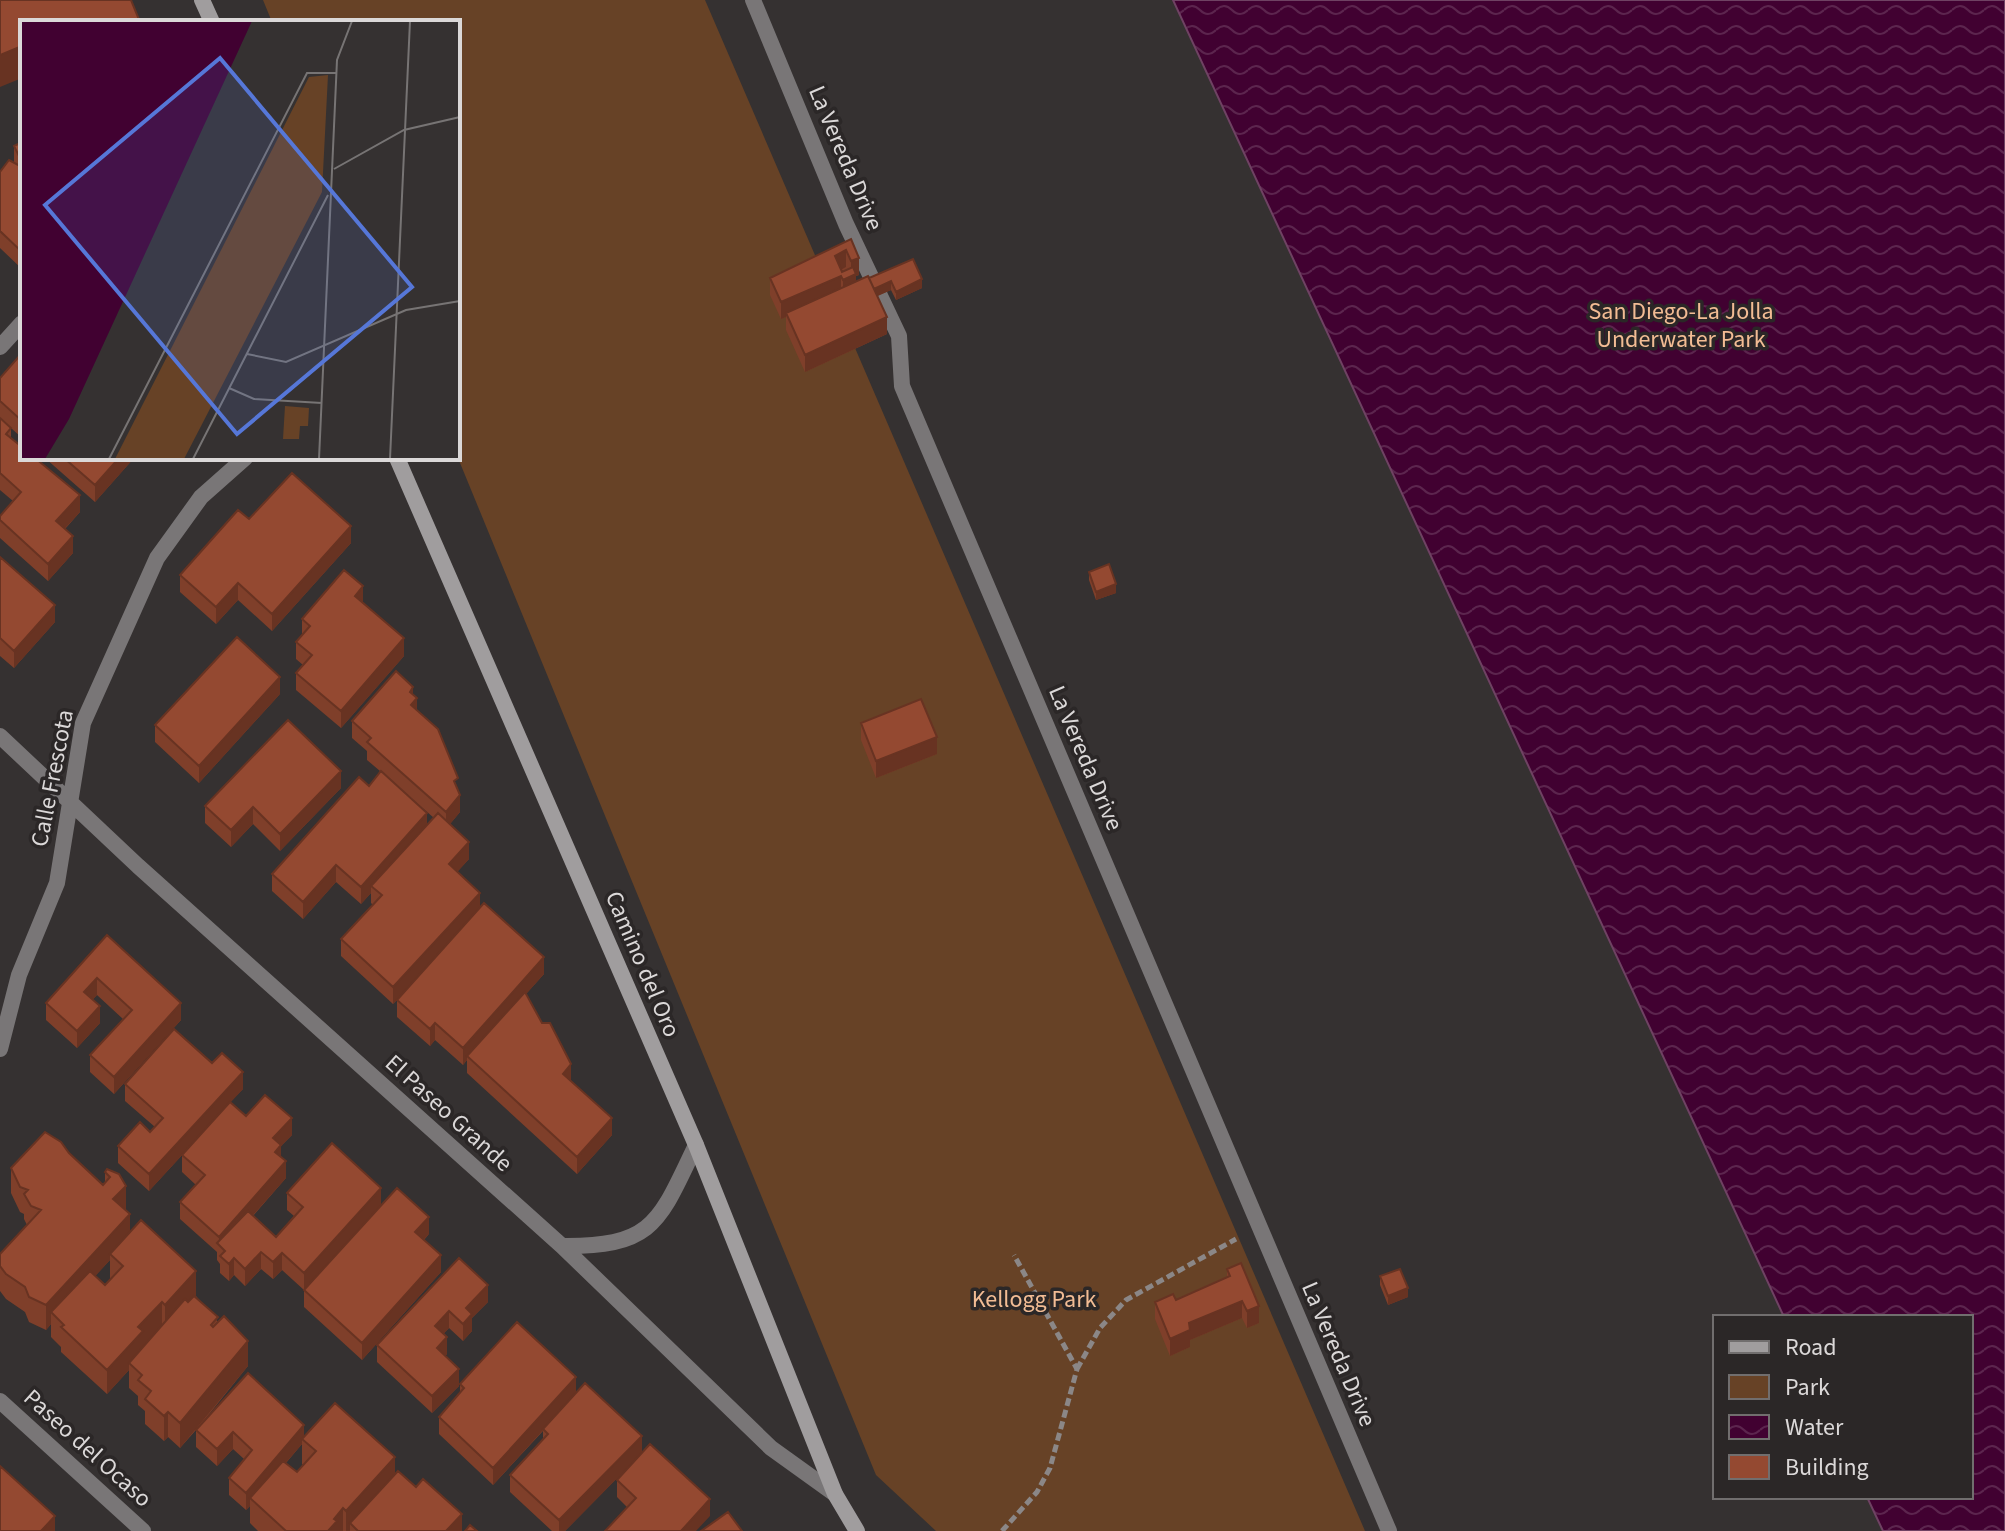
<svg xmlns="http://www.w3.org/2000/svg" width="2005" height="1531" font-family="'Source Sans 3',sans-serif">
  <defs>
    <pattern id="water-waves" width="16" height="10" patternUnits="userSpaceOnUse" patternTransform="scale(2)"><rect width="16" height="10" fill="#410131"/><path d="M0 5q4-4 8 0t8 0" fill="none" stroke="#5c254e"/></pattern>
  </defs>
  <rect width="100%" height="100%" fill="#353131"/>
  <path fill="#674226" d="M263 0H705L1365 1531H936L876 1475 458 458V22H272Z"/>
  <path fill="url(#water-waves)" stroke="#6f4263" stroke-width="2" d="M1173 0H2005V1531H1883L1867 1497H1971V1317H1784Z"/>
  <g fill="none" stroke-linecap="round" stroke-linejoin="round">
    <path stroke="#8b8787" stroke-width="5" stroke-dasharray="8 4" stroke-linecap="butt" d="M1077 1369 1100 1328 1126 1300 1236 1239
      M1002 1531 1037 1492 1050 1468 1077 1369 1014 1255"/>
    <path stroke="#797677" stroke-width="16" d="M0 347 22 323"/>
    <path stroke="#797677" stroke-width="16" d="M753 0 846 224 899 336 902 386 1389 1531
      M0 736 138 866 562 1246 771 1448 835 1494
      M0 1049 19 975 57 883 83 723 157 558 201 497 245 458
      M562 1246C654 1247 659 1222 696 1145
      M0 1401 143 1531"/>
    <path stroke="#a09d9e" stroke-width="16" d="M202 0 212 22
      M397 458 696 1145 835 1494 857 1531"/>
  </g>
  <path fill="#7f3f2a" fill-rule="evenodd" d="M22 106V133L18 124V107Z
    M22 142V269L0 248V172L14 163V146Z
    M851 239 859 275 856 276V281L869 278 922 288 896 300 891 290 877 296 887 334 805 372 786 330V317L781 319 770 295V278Z
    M22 353V438L11 428V438L80 512 65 529 73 553 48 581 0 538V516L13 501 0 490V378Z
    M45 458H134L95 502Z
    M249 519 351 543 272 631 238 600 216 624 180 592V575Z
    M0 557 55 622 14 668 0 656Z
    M1089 572 1116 593 1096 600 1089 580Z
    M363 603 404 656 341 728 296 690V673L303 665 296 659V642L302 635V619Z
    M280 694 199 783 155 742V725Z
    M413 695 417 710 458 789 460 812 450 824 469 859 457 872 480 907 544 974 526 994 571 1081 612 1135 577 1174 467 1073V1060L463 1065 435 1040 430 1046 397 1017V1000L393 1004 341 956V939L373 905 371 903V893L361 904 336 882 303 919 272 891V874L369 786 380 771 367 760V751L352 738V721ZM403 791 434 818 427 825Z
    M861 723 937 754 876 778 861 740Z
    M341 788 280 851 253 824 231 847 205 823V806Z
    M107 935 181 1020 114 1094 90 1072V1055L123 1019 97 995 92 1000 100 1023 77 1048 46 1020V1003Z
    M125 1084 243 1089 230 1102 246 1116 292 1135 281 1146V1157L286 1178 253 1216 276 1237 294 1216 287 1210V1193L381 1205 304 1290 282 1270 273 1279 261 1269 245 1286 234 1275 229 1281 220 1273V1264L217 1260V1252L180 1219V1202L196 1185 182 1172V1155L184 1153 149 1191 118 1163V1146L150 1132 155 1127 125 1101Z
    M69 1153 103 1185 105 1183V1172L107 1169 126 1211 130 1233 196 1296 218 1322 248 1366 198 1428 304 1437 395 1474 462 1531H258L250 1523V1506L246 1510 229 1495V1478L244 1459 233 1449 217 1466 196 1447V1430L180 1448 168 1437 164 1441 145 1424V1411L138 1405V1396L129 1388V1370L107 1394 61 1352V1347L51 1337V1324L46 1330 29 1322 25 1312 6 1299 0 1291V1254L27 1225 24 1219V1214L20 1212 11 1193V1168ZM110 1260V1279L105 1285 95 1276ZM302 1444V1464L303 1465 297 1472 286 1463Z
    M429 1234 424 1240 441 1272 362 1360 304 1307V1290Z
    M459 1258 488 1302 472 1318V1331L463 1341 449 1328 443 1334 447 1354 445 1356 459 1386 432 1413 377 1362V1345Z
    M1227 1269 1259 1323 1247 1328 1242 1318 1190 1340V1347L1170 1356 1155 1319V1302L1176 1300 1227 1278Z
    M1380 1276 1408 1297 1388 1305 1380 1285Z
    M460 1384 576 1392 710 1516 627 1507 617 1497V1480L632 1463 565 1531H552L510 1492V1475L543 1440V1431L493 1485 439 1434V1417L460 1393Z"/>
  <path fill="#683322" d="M22 46V78L0 87V55Z
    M846 250V267L835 273V256Z
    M859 258V275L856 276V291L843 297V280L851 277V261Z
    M841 276V293L786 313V317L781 319V302Z
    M922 279V288L896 300V292Z
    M891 281V290L871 299V291Z
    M887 317V334L805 372V355Z
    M119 458H134L95 502V485Z
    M80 495V512L56 538V521Z
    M351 526V543L272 631V614Z
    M73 536V553L48 581V564Z
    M238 583V600L216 624V607Z
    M1116 584V593L1096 600V592Z
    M363 586V603L355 596Z
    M55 605V622L14 668V651Z
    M404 638V656L341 728V711Z
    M280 677V694L199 783V766Z
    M413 687V702L417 698V715L411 722 410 692Z
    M937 737V754L876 778V761Z
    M341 771V788L280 851V834Z
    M460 795V812L446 829V812Z
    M253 807V824L231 847V830Z
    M427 813V830L371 886V893L361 904V887Z
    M469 842V859L449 881V864Z
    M336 865V882L303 919V902Z
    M480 893V910L393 1004V987Z
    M544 957V974L469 1058 467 1056V1060L463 1065V1048Z
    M97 978V995L84 1009V992Z
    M181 1003V1020L114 1094V1077Z
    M100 1006V1023L77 1048V1031Z
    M435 1023V1040L430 1046V1029Z
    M571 1064V1082L563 1074Z
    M243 1072V1089L149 1191V1174Z
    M292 1118V1135L281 1146V1162L275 1169 273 1138Z
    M612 1118V1135L577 1174V1157Z
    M286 1161V1178L223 1249 219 1245V1237Z
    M126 1186V1211L113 1199Z
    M381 1188V1205L304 1290V1273Z
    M130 1214V1239L110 1254V1260L57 1318 51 1312V1324L46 1330V1305Z
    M429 1217V1234L415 1249V1232Z
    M261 1252V1269L245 1286V1269Z
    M282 1253V1270L273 1279V1262Z
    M441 1255V1272L362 1360V1343Z
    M234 1258V1275L229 1281V1264Z
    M196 1271V1296L165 1330V1305Z
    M488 1285V1302L472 1318V1331L463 1341V1324L466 1308Z
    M1408 1288V1297L1388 1305V1296Z
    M1242 1301V1318L1190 1340V1347L1170 1356V1339L1189 1323Z
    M162 1302V1327L129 1363V1370L107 1394V1370L138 1327Z
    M1259 1306V1323L1247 1328V1311Z
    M449 1311V1328L435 1343V1326Z
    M447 1337V1354L437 1365V1348Z
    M248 1341V1366L180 1448V1423Z
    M459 1369V1386L432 1413V1396Z
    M576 1377V1394L493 1485V1468Z
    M168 1412V1437L164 1441V1416Z
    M304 1425V1441L302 1439V1444L253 1501 250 1498V1506L246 1510V1493Z
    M233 1432V1449L217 1466V1449Z
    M642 1436V1453L565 1531H559V1520Z
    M395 1457V1482L350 1523V1531H346V1511Z
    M710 1499V1516L696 1531H681Z
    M343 1508V1531H328L334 1519Z
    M462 1514V1531H446Z
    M55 1516V1531H41Z"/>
  <path fill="#944931" stroke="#683322" stroke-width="2" d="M0 0H131L140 22H22V46L0 55Z
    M22 142V162L14 146Z
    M9 160 22 167V252L0 231V172Z
    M851 239 859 258 851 261 846 250 835 256 842 272 853 267 856 274 843 280 841 276 781 302 770 278Z
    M913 259 922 279 896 292 891 281 874 289 869 278Z
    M868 276 887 317 805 355 786 313Z
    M22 353V421L0 401V378Z
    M0 418 11 428 6 434 22 447V458H35L80 495 56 521 73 536 48 564 0 520V516L21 492 0 473Z
    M64 458H119L95 485Z
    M292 473 351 526 272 614 238 583 216 607 180 575 238 510 249 519Z
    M0 557 55 605 14 651 0 638Z
    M1109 564 1116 584 1096 592 1089 572Z
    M344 570 363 586 355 596 404 638 341 711 296 673 312 655 296 642 310 626 302 619Z
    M237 637 280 677 199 766 155 725Z
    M396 671 413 687 410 692 417 698 411 705 438 729 458 778 454 781 460 795 446 812 367 742 371 738 352 721Z
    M921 699 937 737 876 761 861 723Z
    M288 720 341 771 280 834 253 807 231 830 205 806Z
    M381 771 427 813 361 887 336 865 303 902 272 874 359 777 369 786Z
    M438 813 469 842 449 864 480 893 393 987 341 939 382 895 371 886Z
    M484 903 544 957 463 1048 435 1023 430 1029 397 1000Z
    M107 935 181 1003 114 1077 90 1055 132 1010 97 978 84 992 100 1006 77 1031 46 1003Z
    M525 992 542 1023H550L571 1064 563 1074 612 1118 577 1157 467 1056Z
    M174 1029 212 1063 222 1053 243 1072 149 1174 118 1146 140 1122 150 1132 163 1118 125 1084Z
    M265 1095 292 1118 273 1138 281 1145 275 1152 286 1161 219 1237 180 1202 205 1175 182 1155 230 1102 246 1116Z
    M45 1132 61 1142 69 1153 103 1185 110 1177 105 1172 107 1169 119 1174 126 1186 113 1199 130 1214 46 1305 29 1297 25 1287 6 1274 0 1266V1254L41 1210 31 1206 24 1194 28 1190 20 1187 11 1168Z
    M332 1143 381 1188 304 1273 282 1253 273 1262 261 1252 245 1269 234 1258 229 1264 220 1256 225 1251 217 1243 248 1211 276 1237 303 1207 287 1193Z
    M397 1188 429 1217 415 1232 441 1255 362 1343 304 1290Z
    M141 1220 196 1271 165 1305 162 1302 138 1327 143 1331 107 1370 61 1327 64 1325 51 1312 90 1271 105 1285 123 1266 110 1254Z
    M459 1258 488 1285 466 1308 472 1314 463 1324 449 1311 435 1326 447 1337 437 1348 459 1369 432 1396 377 1345Z
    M1241 1263 1259 1306 1247 1311 1242 1301 1189 1323 1190 1330 1170 1339 1155 1302 1173 1294 1176 1300 1230 1276 1227 1269Z
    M1400 1269 1408 1288 1388 1296 1380 1276Z
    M194 1296 218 1317 211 1325 213 1327 224 1316 248 1341 180 1423 168 1412 164 1416 145 1399 151 1391 138 1380 142 1375 129 1363 185 1299 188 1302Z
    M517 1322 576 1377 493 1468 439 1417 464 1388 460 1384Z
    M248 1373 304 1425 246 1493 229 1478 252 1450 233 1432 217 1449 196 1430Z
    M585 1383 642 1436 559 1520 510 1475 548 1434 543 1429Z
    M335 1403 395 1457 346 1511 343 1508 334 1519 337 1521 328 1531H286L250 1498 283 1461 297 1472 316 1451 302 1439Z
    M650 1444 710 1499 681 1531H605L636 1498 617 1480Z
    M0 1466 55 1516 41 1531H0Z
    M398 1471 416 1487 423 1479 462 1514 446 1531H358L350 1523Z
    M728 1512 742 1531H701Z
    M470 1525 477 1531H465Z"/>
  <g text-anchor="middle" stroke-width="7" stroke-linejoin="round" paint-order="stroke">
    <g font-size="24" fill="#dbd8d8" stroke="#2b2727">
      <text transform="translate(846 158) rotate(67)" y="8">La Vereda Drive</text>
      <text transform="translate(1086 758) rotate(67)" y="8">La Vereda Drive</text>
      <text transform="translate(52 778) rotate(-79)" y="8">Calle Frescota</text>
      <text transform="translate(643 964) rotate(67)" y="8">Camino del Oro</text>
      <text transform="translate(449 1113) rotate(42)" y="8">El Paseo Grande</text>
      <text transform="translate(1339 1354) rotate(67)" y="8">La Vereda Drive</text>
      <text transform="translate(88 1448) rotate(42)" y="8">Paseo del Ocaso</text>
    </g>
    <g font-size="24" fill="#f2bc94" stroke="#2b2727">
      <text x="1681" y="319">San Diego-La Jolla<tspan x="1681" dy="28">Underwater Park</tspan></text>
      <text x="1034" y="1307">Kellogg Park</text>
    </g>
  </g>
  <g transform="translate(20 20)">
    <rect width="440" height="440" fill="#353131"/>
    <path d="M308 55 302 172 164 439H95L289 57ZM265 386 289 388 288 406H280L279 419H263Z" fill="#674226"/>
    <path d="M0 1H232L49 399 25 439H0Z" fill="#410131"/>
    <path fill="none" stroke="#777474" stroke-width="2" d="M314 149 384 110 440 97M227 334 266 342 386 290 440 281M209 368 234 379 302 383M89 439 287 53H316M173 439 308 175M299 439 317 40 332 1M370 439 390 1"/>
    <path fill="#5677d8" fill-opacity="0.15" stroke="#5677d8" stroke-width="4" d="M200 38 392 267 217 414 25 185Z"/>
    <rect width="440" height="440" fill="none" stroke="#dbd8d8" stroke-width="4"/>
  </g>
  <rect x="1713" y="1315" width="260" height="184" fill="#2b2727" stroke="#716e6e" stroke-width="2"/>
  <rect x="1729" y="1341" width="40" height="12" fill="#a09d9e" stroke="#716e6e" stroke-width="2"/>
  <text x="1785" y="1355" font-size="24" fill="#dbd8d8">Road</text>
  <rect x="1729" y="1375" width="40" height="24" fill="#674226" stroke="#716e6e" stroke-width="2"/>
  <text x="1785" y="1395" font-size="24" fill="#dbd8d8">Park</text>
  <rect x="1729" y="1415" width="40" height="24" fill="url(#water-waves)" stroke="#716e6e" stroke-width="2"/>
  <text x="1785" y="1435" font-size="24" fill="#dbd8d8">Water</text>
  <rect x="1729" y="1455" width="40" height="24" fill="#944931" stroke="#716e6e" stroke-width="2"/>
  <text x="1785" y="1475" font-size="24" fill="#dbd8d8">Building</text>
</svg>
